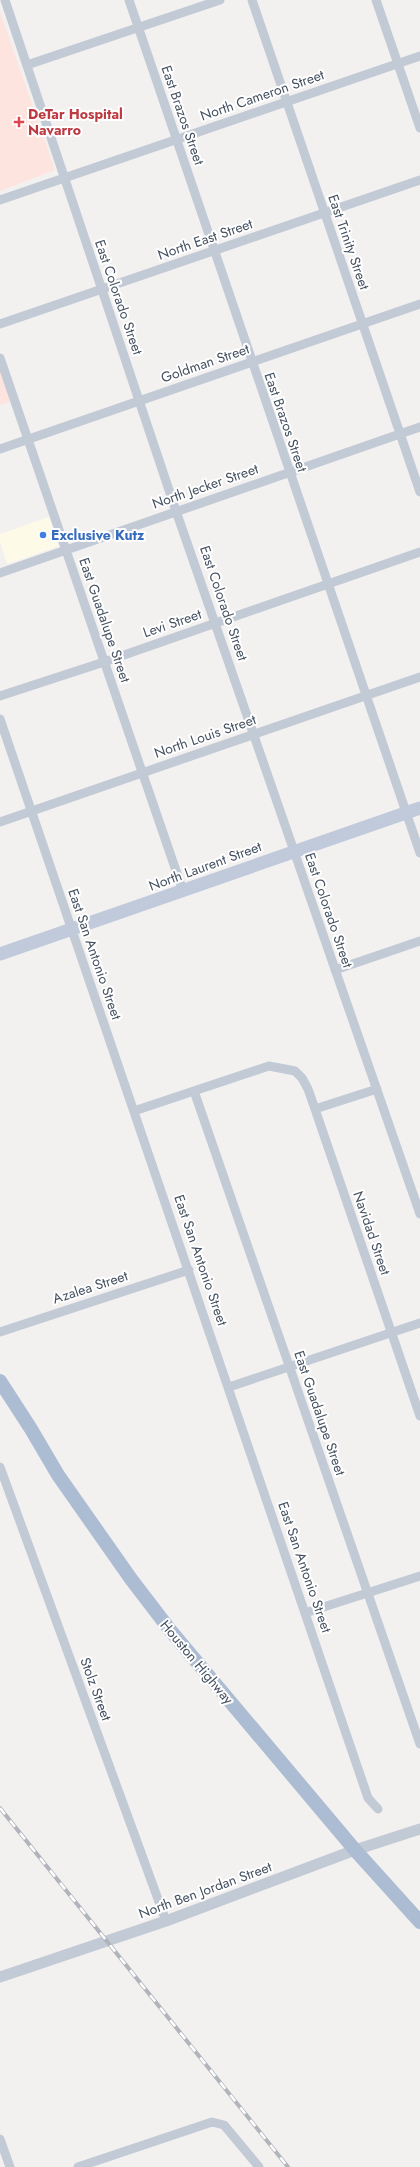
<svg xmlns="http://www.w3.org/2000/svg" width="420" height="2167" font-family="Jost,sans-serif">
  <rect width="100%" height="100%" fill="#f3f0f0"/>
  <path fill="#fefae8" d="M49 517 59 546 7 564 0 542V534Z"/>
  <path fill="#fee4de" d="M0 12 55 170 0 191Z
    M0 367 12 401 0 405Z"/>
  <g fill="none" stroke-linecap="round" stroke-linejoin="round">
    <path stroke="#c2cad6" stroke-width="9" d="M5 0 176 511 420 1214
      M129 0 420 853
      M252 0 420 492
      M376 0 420 128
      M27 65 220 0
      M0 200 420 56
      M0 324 420 180
      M0 358 183 891
      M0 449 420 304
      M0 573 420 427
      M0 696 104 662 420 552
      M0 719 368 1798 378 1809
      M0 822 420 677
      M335 970 420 941
      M194 1091 420 1744
      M315 1109 377 1089
      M134 1111 269 1066 295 1071 302 1078 308 1089 315 1109 420 1416
      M0 1332 189 1270
      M229 1387 420 1323
      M0 1467 166 1921
      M305 1613 420 1576
      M0 2139 10 2167
      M78 2167 212 2122 224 2125 259 2167"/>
    <path stroke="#c2cad6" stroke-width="11" d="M0 1977 166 1921 355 1850 420 1829"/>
    <path stroke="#c0cadb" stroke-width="13" d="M0 954 420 808"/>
    <path stroke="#acbcd2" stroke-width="14" d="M0 1381 31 1429 58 1475 131 1579 170 1630 355 1850 420 1922"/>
    <g stroke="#b1b4bb" stroke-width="4">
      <path id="rail" d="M0 1808 288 2167"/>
    </g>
    <use href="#rail" stroke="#fff" stroke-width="2.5" stroke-dasharray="8" stroke-linecap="butt"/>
  </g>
  <path fill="#e0444e" stroke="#fff" stroke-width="1.5" d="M17 116h4v4h4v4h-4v4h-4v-4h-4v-4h4z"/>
  <circle fill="#3f7fe0" stroke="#fff" stroke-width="1.5" cx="43" cy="535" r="4"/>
  <g text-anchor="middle" stroke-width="4" stroke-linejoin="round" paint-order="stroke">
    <g font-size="14" fill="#455160" stroke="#fff">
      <text transform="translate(262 95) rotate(-19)" y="5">North Cameron Street</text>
      <text transform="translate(183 115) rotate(71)" y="5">East Brazos Street</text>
      <text transform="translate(205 239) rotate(-19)" y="5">North East Street</text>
      <text transform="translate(349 242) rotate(71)" y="5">East Trinity Street</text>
      <text transform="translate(119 297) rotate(71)" y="5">East Colorado Street</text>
      <text transform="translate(205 363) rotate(-19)" y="5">Goldman Street</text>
      <text transform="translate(286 422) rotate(71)" y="5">East Brazos Street</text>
      <text transform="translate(205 486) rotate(-19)" y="5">North Jecker Street</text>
      <text transform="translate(224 603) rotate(71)" y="5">East Colorado Street</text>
      <text transform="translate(105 620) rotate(71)" y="5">East Guadalupe Street</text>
      <text transform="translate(172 623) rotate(-19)" y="5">Levi Street</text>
      <text transform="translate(205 736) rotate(-19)" y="5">North Louis Street</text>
      <text transform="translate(205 866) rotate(-20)" y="5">North Laurent Street</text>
      <text transform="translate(329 910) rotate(71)" y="5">East Colorado Street</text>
      <text transform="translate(95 954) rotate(71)" y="5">East San Antonio Street</text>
      <text transform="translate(372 1233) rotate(71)" y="5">Navidad Street</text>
      <text transform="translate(201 1260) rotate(71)" y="5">East San Antonio Street</text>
      <text transform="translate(90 1287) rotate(-18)" y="5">Azalea Street</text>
      <text transform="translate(320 1413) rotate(71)" y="5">East Guadalupe Street</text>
      <text transform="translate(305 1567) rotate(71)" y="5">East San Antonio Street</text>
      <text transform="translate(197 1662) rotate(50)" y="5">Houston Highway</text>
      <text transform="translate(96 1689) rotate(70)" y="5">Stolz Street</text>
      <text transform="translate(205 1890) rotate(-20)" y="5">North Ben Jordan Street</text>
    </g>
    <g font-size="14" font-weight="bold" fill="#be3a42" stroke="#fff" text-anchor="start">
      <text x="28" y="119">DeTar Hospital<tspan x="28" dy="16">Navarro</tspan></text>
    </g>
    <g font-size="14" font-weight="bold" fill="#366cbe" stroke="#fff" text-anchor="start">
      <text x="51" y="540">Exclusive Kutz</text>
    </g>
  </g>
</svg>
